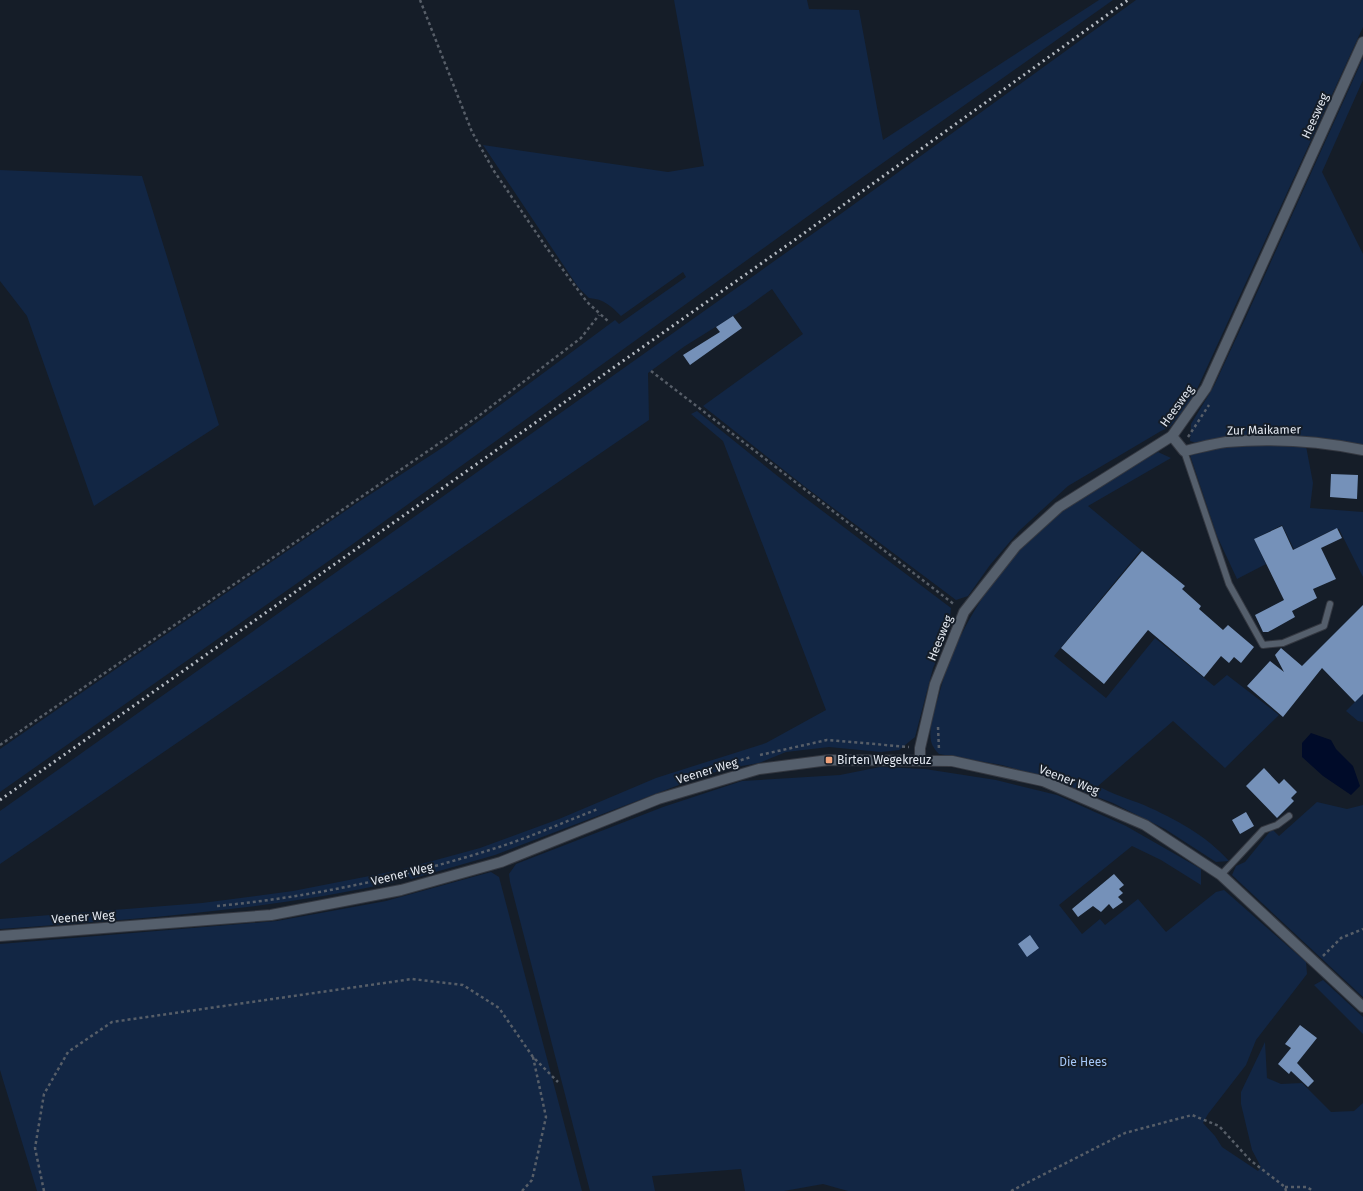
<svg xmlns="http://www.w3.org/2000/svg" width="1363" height="1191" font-family="'Fira Sans',sans-serif">
  <rect width="100%" height="100%" fill="#151d28"/>
  <path fill="#122644" d="M674 0H807L809 9 859 10 883 140 1099 0H1113L822 206 350 546 0 792V749L357 503 445 446 615 320 619 324 686 277 683 272 621 316C611 306 604 299 589 298L578 287 483 145 668 172 704 166Z
    M1136 0H1363V27L1192 400 1170 427 1161 431 1068 486 1019 531 990 565 968 596 956 600 804 486 703 406 803 334 772 289 746 308 685 346 648 373 649 420 0 864V811L842 213Z
    M1363 58V80L1322 172 1363 254V446L1200 444 1190 441 1191 424 1214 386 1246 317Z
    M0 170 142 176 219 425 94 506 27 316 0 281Z
    M697 411 800 494 951 608 949 630 933 668 915 737 899 750 881 752 829 747 786 752 759 763 730 768 705 775 495 855 411 879 403 869 480 848 559 819 656 778 766 743 826 710 723 441 691 414Z
    M1262 444 1306 446 1313 483 1310 508 1363 512V577L1339 529H1334L1294 549 1282 525 1254 539 1266 564 1237 579 1217 536 1190 455 1224 447Z
    M1158 452 1171 458 1088 506 1141 550 1054 656 1106 698 1155 638 1214 686 1227 675 1279 715 1225 768 1173 721 1098 786C1112 794 1129 799 1144 805 1175 819 1206 835 1229 861L1216 862 1165 829 1113 803 1045 777 1002 765 939 754C936 751 932 746 931 741 928 725 936 706 940 691 961 614 1014 543 1079 497 1103 480 1132 467 1158 452Z
    M1363 694V722L1358 721 1346 711Z
    M880 767 925 769 996 780 1057 795 1126 826 1201 869V885L1161 860 1132 846 1059 905 1082 934 1100 919 1105 925 1138 899 1166 932 1216 892 1224 890 1306 962 1307 974 1256 1040 1246 1065 1208 1114 1203 1123 1215 1136 1222 1147 1258 1171 1261 1167 1252 1150 1241 1104V1092L1265 1042 1267 1078 1281 1084 1302 1083 1331 1112 1354 1111 1363 1103V1191H848L823 1184 784 1191H745L741 1169 652 1176 655 1191H590L510 882 509 874 516 864 663 807 742 781 840 775Z
    M1317 802 1347 809 1363 805V997L1232 875 1236 866 1245 862 1272 829 1279 836Z
    M395 871V882C265 911 133 919 0 929V919L202 903 293 891Z
    M491 872 499 877 582 1191H37L0 1070V944L277 921 386 901Z
    M1323 980 1363 1017V1034L1314 985Z"/>
  <path fill="#000b29" d="M1311 733 1331 740 1336 749 1353 766 1360 786 1351 795 1323 776 1302 757V743Z"/>
  <path fill="#7591b9" d="M733 316 742 328 690 365 683 355 720 332 716 327Z
    M1331 474 1358 475 1357 499 1330 497Z
    M1282 526 1293 550 1337 528 1342 538 1321 548 1336 579 1313 589 1317 598 1292 611 1295 617 1268 632H1263L1255 615 1284 600 1254 539Z
    M1142 551 1185 586 1182 589 1201 606 1199 609 1223 630 1228 625 1254 647 1241 663 1234 657 1229 663 1221 656 1204 677 1148 630 1104 684 1061 648Z
    M1363 605V694L1355 702 1322 668 1283 717 1247 686 1270 661 1284 672 1275 655 1281 648 1302 666Z
    M1264 768 1279 784 1284 779 1297 792 1291 798 1294 801 1277 818 1246 786Z
    M1246 812 1254 826 1240 834 1232 820Z
    M1114 874 1124 885 1119 889 1123 893 1118 897 1123 902 1113 909 1109 904 1101 912 1093 906 1078 917 1072 909Z
    M1030 935 1039 948 1027 957 1018 944Z
    M1300 1025 1317 1038 1297 1063 1314 1081 1308 1087 1291 1071 1289 1074 1278 1064 1291 1048 1285 1044Z"/>
  <g fill="none" stroke-linecap="round" stroke-linejoin="round">
    <g stroke="#343841" stroke-width="8">
      <path id="lane" d="M1184 451 1229 584 1263 645 1283 643 1324 626 1330 604
        M1221 875 1263 830 1277 825 1289 816"/>
    </g>
    <g stroke="#343841" stroke-width="12">
      <path id="street" d="M1172 436 1184 451C1198 448 1212 444 1226 442 1271 438 1319 441 1363 450"/>
    </g>
    <g stroke="#343841" stroke-width="12">
      <path id="secondary" d="M920 761V748L935 684 964 612 1016 546 1059 507 1172 436 1206 388 1363 42
        M0 936 271 915 401 890 501 862 658 799 759 769 829 760 952 761 1043 781 1145 825 1221 875 1363 1007"/>
    </g>
    <path stroke="#575e68" stroke-width="2.5" stroke-dasharray="3 3" stroke-linecap="butt" d="M420 0 472 132 494 171 546 247 587 302 609 322
      M651 371 955 605
      M1188 437 1209 405
      M938 727 939 750
      M0 745 476 418 581 338 599 315
      M760 755 827 740 909 747
      M735 762 751 757
      M217 906C312 897 405 877 496 848 531 837 564 822 598 809
      M1323 956 1341 938 1363 929
      M1285 1187H1307L1313 1191
      M44 1191 35 1148 44 1094 68 1052 112 1022 412 979 463 985 499 1008 533 1057 558 1082
      M522 1191 532 1180 546 1117 533 1057
      M1011 1191 1125 1133 1192 1115 1219 1126 1250 1160 1285 1187 1286 1191"/>
    <use href="#lane" stroke="#555f6c" stroke-width="6"/>
    <use href="#street" stroke="#555f6c" stroke-width="10"/>
    <use href="#secondary" stroke="#555f6c" stroke-width="10"/>
    <path stroke="#b5bbc3" stroke-width="3" stroke-dasharray="2 4" stroke-linecap="butt" d="M0 800 796 239 1128 0"/>
  </g>
  <rect fill="#f0a27a" stroke="#151d28" stroke-width="1.5" x="825" y="756" width="8" height="8" rx="2"/>
  <g text-anchor="middle" stroke-width="4" stroke-linejoin="round" paint-order="stroke">
    <g font-size="12" fill="#e3e8f0" stroke="#151d28">
      <text transform="translate(1315 116) rotate(-66)" y="4">Heesweg</text>
      <text transform="translate(1177 406) rotate(-54)" y="4">Heesweg</text>
      <text transform="translate(1264 430) rotate(-1)" y="4">Zur Maikamer</text>
      <text transform="translate(940 638) rotate(-68)" y="4">Heesweg</text>
      <text transform="translate(707 771) rotate(-17)" y="4">Veener Weg</text>
      <text transform="translate(1069 780) rotate(21)" y="4">Veener Weg</text>
      <text transform="translate(402 874) rotate(-14)" y="4">Veener Weg</text>
      <text transform="translate(83 917) rotate(-4)" y="4">Veener Weg</text>
    </g>
    <g font-size="12" fill="#e3e8f0" stroke="#151d28" text-anchor="start">
      <text x="837" y="764">Birten Wegekreuz</text>
    </g>
    <g font-size="12" fill="#a5c7f7" stroke="#151d28">
      <text x="1083" y="1066">Die Hees</text>
    </g>
  </g>
</svg>
